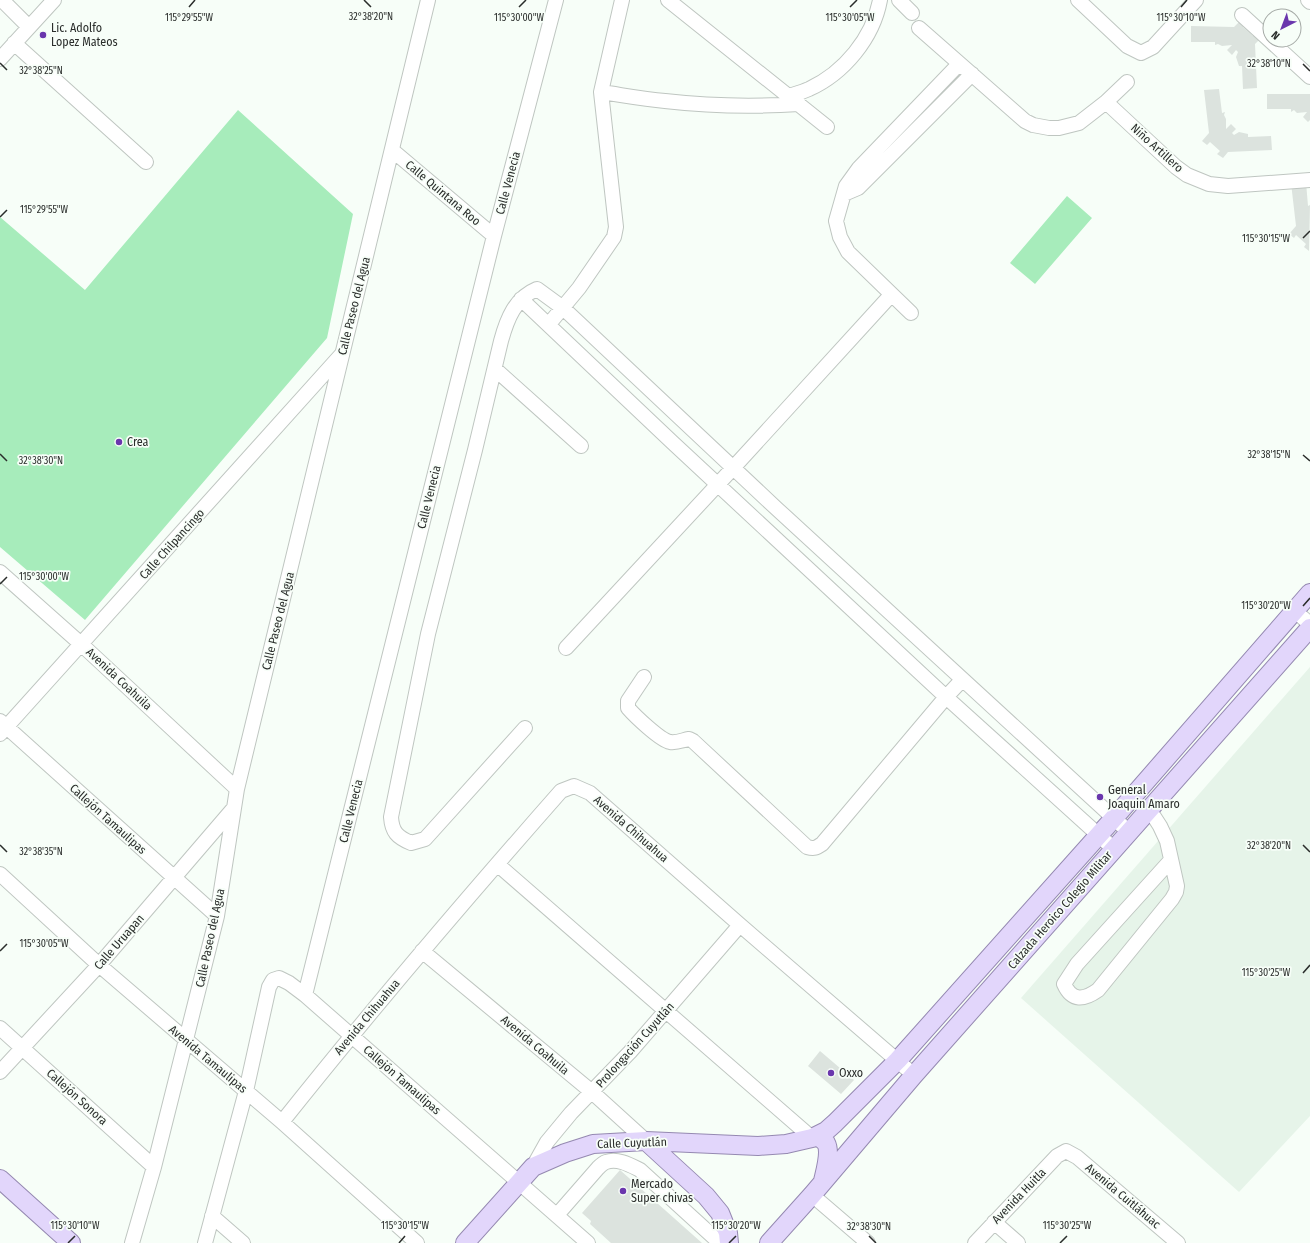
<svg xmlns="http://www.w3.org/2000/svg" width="1310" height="1243" font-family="'Fira Sans Condensed',sans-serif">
  <rect width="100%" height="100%" fill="#f7fef8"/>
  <path fill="#e6f4e9" d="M1310 667V1116L1239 1192 1021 998Z"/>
  <path fill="#a7ecbb" d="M238 110 353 214 327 338 85 620 0 547V217L85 290Z
    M1067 196 1092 218 1035 284 1010 263Z"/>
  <path fill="#dce3de" d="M1241 20 1246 24 1243 27 1253 36 1256 33 1261 38 1255 44 1257 88 1243 89 1242 66H1239L1236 57 1238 52 1236 50 1232 55 1227 50 1232 45 1222 46 1218 44 1215 45V42H1191V26L1234 27Z
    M1219 89 1222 113 1225 112 1224 115 1226 119V129L1231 124 1236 129 1232 133 1234 135 1239 132 1248 134V137L1271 136 1272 150 1228 152 1223 158 1217 154 1220 151 1210 142 1207 145 1202 141 1209 133 1204 90Z
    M1267 94H1310V120L1308 122 1303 117 1307 112 1297 113 1294 110 1291 112V109H1267Z
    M1306 182 1308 206 1310 205 1309 251 1304 247 1306 244 1296 235 1294 238 1289 234 1296 226 1291 183Z
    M820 1051 854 1080 841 1094 808 1066Z
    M620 1170 702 1243H611L590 1224 591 1221 582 1213Z"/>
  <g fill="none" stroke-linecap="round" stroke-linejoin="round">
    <g stroke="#bfc6c1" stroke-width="16">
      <path id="minor" d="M2 0 29 27
        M668 0 827 127
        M899 0 912 13
        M1078 0 1127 46 1141 53 1153 47 1196 0
        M1308 0 1310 2
        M1242 15 1310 77
        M919 28 1025 121 1033 125 1049 128H1059L1079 123 1106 102 1127 82
        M14 43 146 162
        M0 59 54 0
        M601 92C622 95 643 99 665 101 709 106 754 107 799 104
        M789 96C795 94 802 92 809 89 844 73 873 38 880 0
        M1106 102 1176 167 1187 175 1209 184 1228 186 1310 180
        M392 150 494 236
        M844 194 858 188 972 74
        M521 299 672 442 946 697 1114 849
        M911 313 848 252 840 237 836 221 846 186 859 168 959 64
        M549 324 579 288 614 237 616 227 601 92 622 0
        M495 369 581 446
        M0 572 81 644 237 789
        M1295 611 1310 624
        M566 648 733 468 891 295
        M644 677 628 701V708C635 716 660 740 670 742 677 743 683 740 689 739L693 741 807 847C814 849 816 848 822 844L946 697 962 680
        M0 721 217 916
        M525 728 425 839 411 843C397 837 392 832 391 817L428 634 475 450 501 341C507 319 515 298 537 289L563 308 777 509 1129 832
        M0 734 341 355
        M1149 809 1160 826 1167 841 1177 886 1176 892 1172 899 1098 990C1084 1000 1072 1002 1064 984L1077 964 1171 860
        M497 864 812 1138
        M0 874 99 965 282 1122 417 1243
        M422 951 592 1092 646 1141
        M305 995 494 236 556 0
        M0 1028 154 1167
        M0 1072 99 965 233 809
        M282 1122C372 1009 465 900 561 791L574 786 590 793 740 925 914 1075
        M533 1167 547 1142 571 1113 630 1052 740 925
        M812 1195 868 1243
        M557 1215 598 1168C600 1166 603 1163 606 1162 618 1158 630 1165 640 1170L720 1243
        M212 1216 243 1243
        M994 1222 1018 1243
        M132 1243 154 1167 217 916 237 789 428 0
        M205 1243 246 1091 269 987 273 980 279 978 289 983 305 995 588 1243
        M975 1243 1057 1156 1066 1151 1077 1157 1178 1243"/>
    </g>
    <g stroke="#9589b1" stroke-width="20">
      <path id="major" d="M816 1136C820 1138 823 1139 826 1143 831 1152 825 1172 823 1181
        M646 1141 706 1196 720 1213 728 1233 729 1243
        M0 1179 71 1243
        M465 1243 533 1167 565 1153 593 1144 646 1141 758 1146 786 1144 812 1138 826 1131 835 1123 898 1060 1114 818 1310 593
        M769 1243 812 1195 914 1075 1310 628"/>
    </g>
    <use href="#minor" stroke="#fff" stroke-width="14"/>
    <use href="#major" stroke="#e2d6fb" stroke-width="18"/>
  </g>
  <path fill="none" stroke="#2a2d2b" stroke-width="1.5" d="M364 0 371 7M189 7 195 0M519 7 526 0M850 7 857 0M1181 7 1187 0M0 63 7 70M1303 64 1310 71M0 217 7 210M1303 238 1310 231M0 454 7 461M1303 455 1310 461M0 584 7 577M1303 606 1310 598M0 845 7 852M1303 845 1310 852M0 951 7 944M1303 973 1310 965M869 1236 876 1243M68 1243 75 1236M399 1243 405 1236M729 1243 736 1236M1060 1243 1067 1236"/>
  <g fill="#6a36ad" stroke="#f7fef8" stroke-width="1.5">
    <circle cx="43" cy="35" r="4"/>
    <circle cx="119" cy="442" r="4"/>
    <circle cx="1100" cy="797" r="4"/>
    <circle cx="831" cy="1073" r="4"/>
    <circle cx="623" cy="1191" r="4"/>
  </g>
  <g text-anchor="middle" stroke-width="3.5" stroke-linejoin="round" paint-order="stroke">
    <g font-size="12" fill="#2a2d2b" stroke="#f7fef8" text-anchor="start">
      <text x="51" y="32">Lic. Adolfo<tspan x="51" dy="14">Lopez Mateos</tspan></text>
      <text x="127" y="446">Crea</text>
      <text x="1108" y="794">General<tspan x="1108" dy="14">Joaquin Amaro</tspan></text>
      <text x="839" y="1077">Oxxo</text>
      <text x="631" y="1188">Mercado<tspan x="631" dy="14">Super chivas</tspan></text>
    </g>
    <g font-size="12" fill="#2a2d2b" stroke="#f7fef8">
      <text transform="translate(1157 148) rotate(42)" y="4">Niño Artillero</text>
      <text transform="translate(508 183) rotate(-75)" y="4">Calle Venecia</text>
      <text transform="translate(443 193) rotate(40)" y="4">Calle Quintana Roo</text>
      <text transform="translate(354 306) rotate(-76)" y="4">Calle Paseo del Agua</text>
      <text transform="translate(429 497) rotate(-76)" y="4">Calle Venecia</text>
      <text transform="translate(172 544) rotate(-48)" y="4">Calle Chilpancingo</text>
      <text transform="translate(278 621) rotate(-76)" y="4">Calle Paseo del Agua</text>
      <text transform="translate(119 679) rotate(43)" y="4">Avenida Coahuila</text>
      <text transform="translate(351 811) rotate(-76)" y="4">Calle Venecia</text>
      <text transform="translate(108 819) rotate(42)" y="4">Callejón Tamaulipas</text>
      <text transform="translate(631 829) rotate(41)" y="4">Avenida Chihuahua</text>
      <text transform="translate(1060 910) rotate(-49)" y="4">Calzada Heroico Colegio Militar</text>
      <text transform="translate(210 938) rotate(-78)" y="4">Calle Paseo del Agua</text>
      <text transform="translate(119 942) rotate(-49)" y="4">Calle Uruapan</text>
      <text transform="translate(367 1017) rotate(-50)" y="4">Avenida Chihuahua</text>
      <text transform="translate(535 1045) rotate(40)" y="4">Avenida Coahuila</text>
      <text transform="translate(635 1045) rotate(-48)" y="4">Prolongación Cuyutlán</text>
      <text transform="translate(208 1059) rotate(40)" y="4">Avenida Tamaulipas</text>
      <text transform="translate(402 1080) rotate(41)" y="4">Callejón Tamaulipas</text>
      <text transform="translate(77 1097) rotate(42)" y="4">Callejón Sonora</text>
      <text transform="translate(632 1143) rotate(-2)" y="4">Calle Cuyutlán</text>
      <text transform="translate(1019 1196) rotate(-46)" y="4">Avenida Huitla</text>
      <text transform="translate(1123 1196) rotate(40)" y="4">Avenida Cuitláhuac</text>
    </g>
  </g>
  <g font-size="10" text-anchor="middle" fill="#2a2d2b" stroke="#f7fef8" stroke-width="3.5" stroke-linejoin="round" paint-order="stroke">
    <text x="371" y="20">32°38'20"N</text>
    <text x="189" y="21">115°29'55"W</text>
    <text x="519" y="21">115°30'00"W</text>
    <text x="850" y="21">115°30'05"W</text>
    <text x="1181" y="21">115°30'10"W</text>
    <text x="1269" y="67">32°38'10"N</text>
    <text x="41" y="74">32°38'25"N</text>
    <text x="44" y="213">115°29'55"W</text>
    <text x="1266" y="242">115°30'15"W</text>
    <text x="1269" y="458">32°38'15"N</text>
    <text x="41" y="464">32°38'30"N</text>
    <text x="44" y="580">115°30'00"W</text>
    <text x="1266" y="609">115°30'20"W</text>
    <text x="1269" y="849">32°38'20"N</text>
    <text x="41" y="855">32°38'35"N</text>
    <text x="44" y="947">115°30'05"W</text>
    <text x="1266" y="976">115°30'25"W</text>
    <text x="75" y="1229">115°30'10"W</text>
    <text x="405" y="1229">115°30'15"W</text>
    <text x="736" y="1229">115°30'20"W</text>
    <text x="1067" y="1229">115°30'25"W</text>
    <text x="869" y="1230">32°38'30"N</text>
  </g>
  <g transform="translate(1282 28) rotate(222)"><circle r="19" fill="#f7fef8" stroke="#a5aaa6"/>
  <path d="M0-3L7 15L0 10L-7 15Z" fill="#6a36ad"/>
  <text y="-6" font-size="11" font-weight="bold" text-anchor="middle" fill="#2a2d2b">N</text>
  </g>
</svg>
